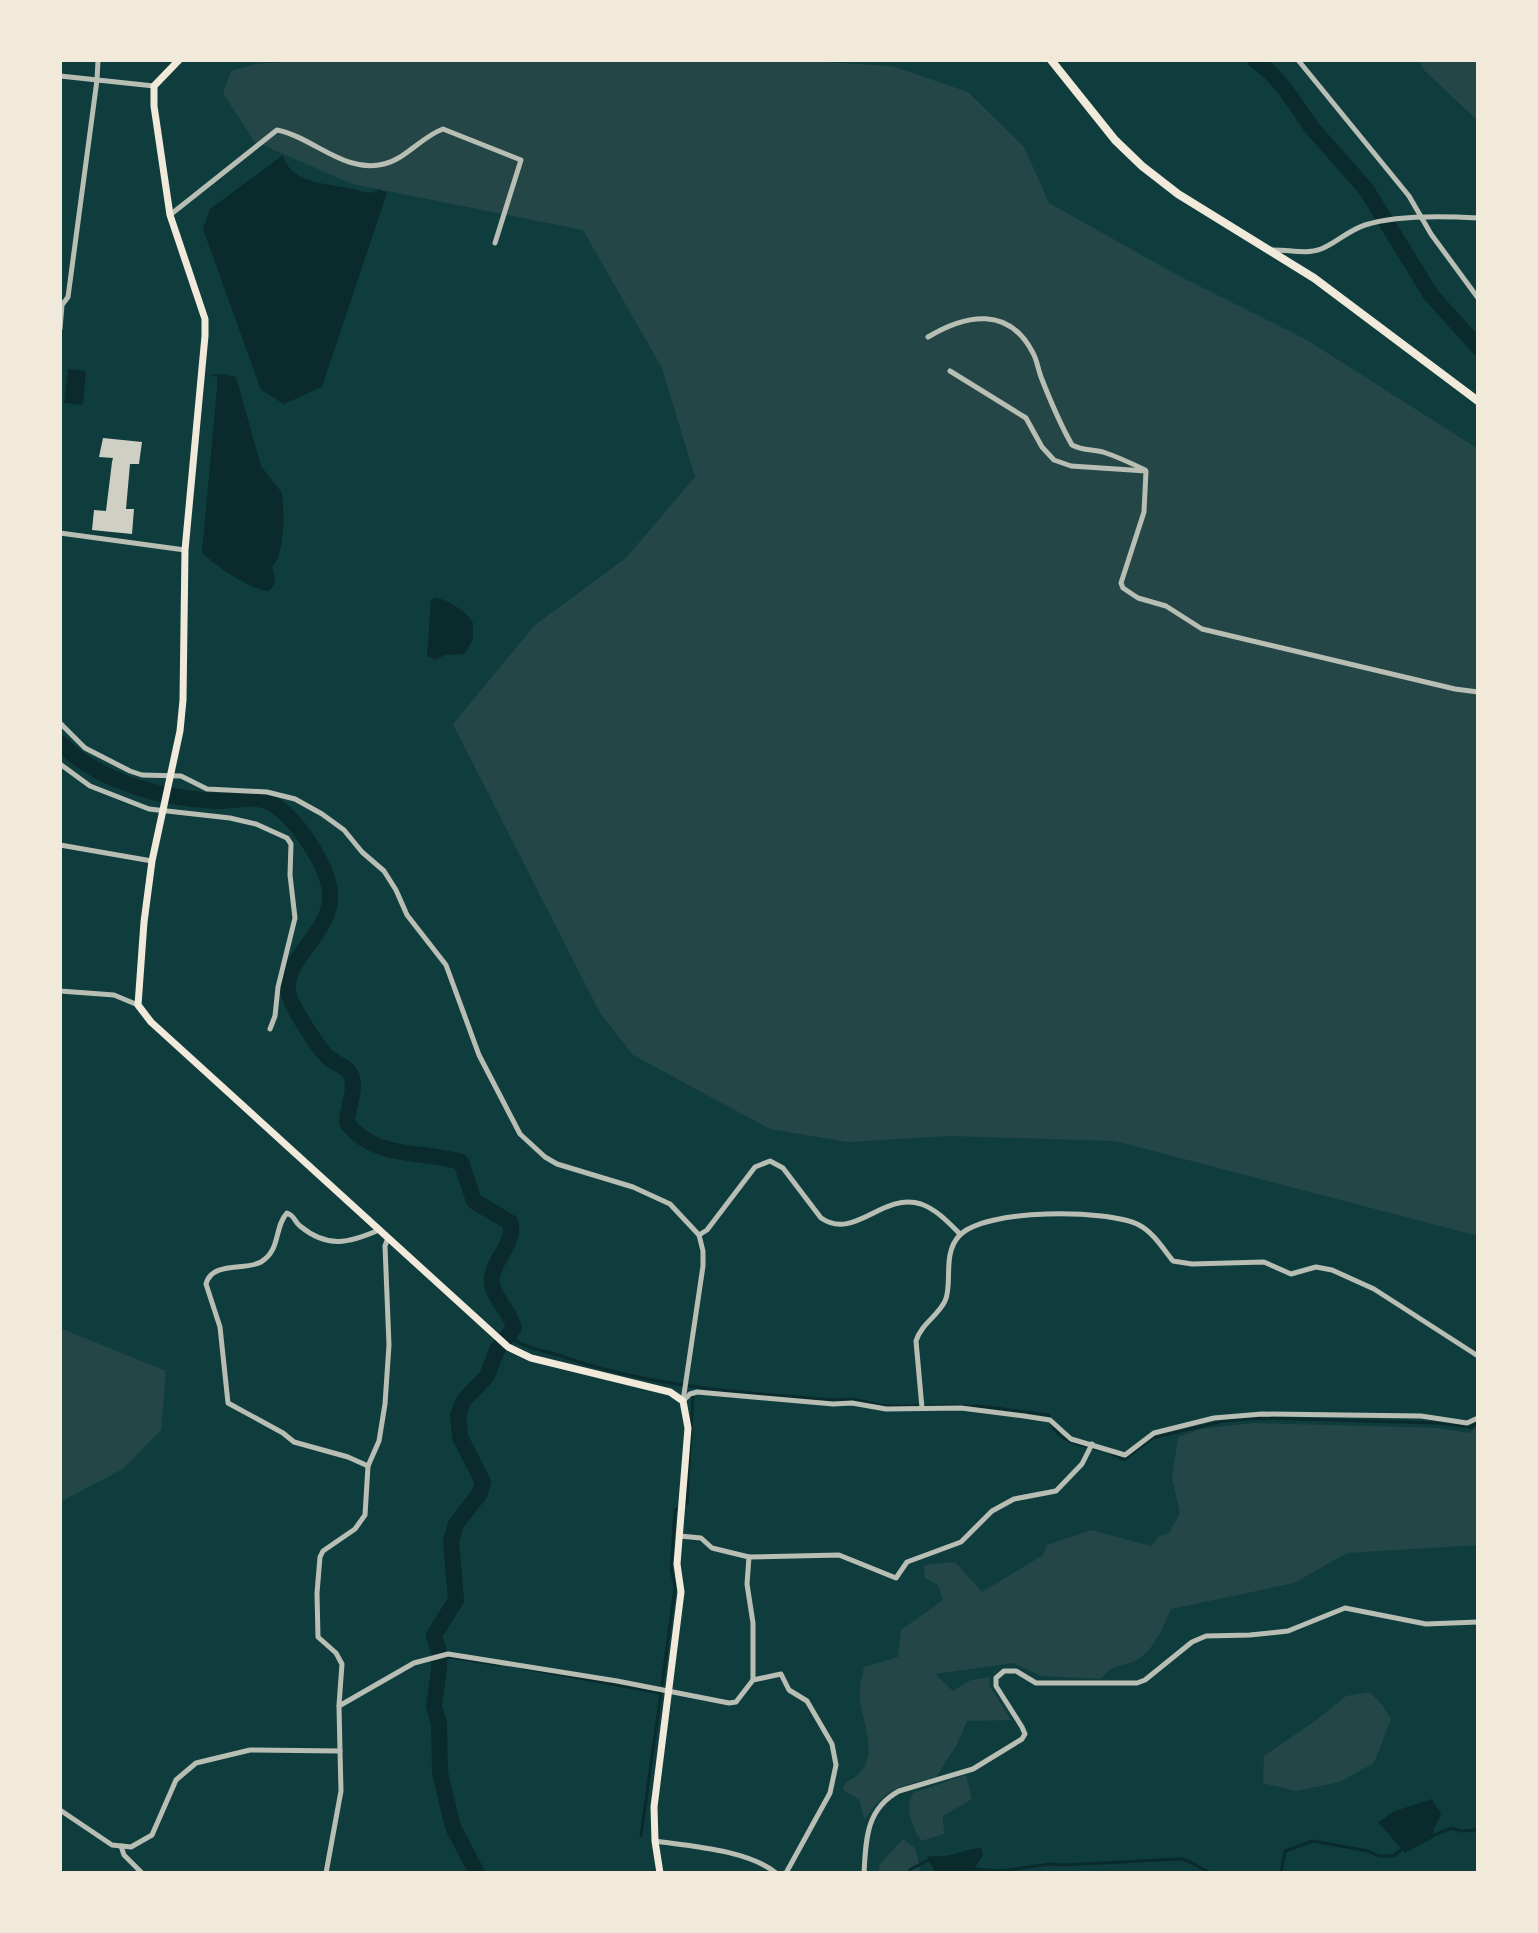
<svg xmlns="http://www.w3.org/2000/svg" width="1538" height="1933" font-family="'IBM Plex Serif',serif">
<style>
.green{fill:#244646}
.water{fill:#0a2a2b}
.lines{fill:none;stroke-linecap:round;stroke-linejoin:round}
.stream{stroke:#0a2a2b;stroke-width:3}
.river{stroke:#0a2a2b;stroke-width:16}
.building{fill:#cfcfc3}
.minor{stroke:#b8beb3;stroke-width:5}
.secondary{stroke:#f1e9da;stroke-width:7}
.primary{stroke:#f1e9da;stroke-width:8}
</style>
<rect width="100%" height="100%" fill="#0f3d3e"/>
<g class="green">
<path d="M313,60H786L892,66L968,92L1024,147L1049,203L1179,276L1307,340L1478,449V1236L1115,1141L949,1136L848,1142L770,1129L633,1055L600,1013L453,724L535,625L626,558L695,477L662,368L583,230L352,184L254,141L223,93L231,71L255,64Z"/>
<path d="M1419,60H1478V121L1424,70Z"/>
<path d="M60,1328L166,1371L161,1430L123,1469L60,1502Z"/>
<path d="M1254,1423L1438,1428L1469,1433L1478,1426V1545L1347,1553L1294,1583L1171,1609C1163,1627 1156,1646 1140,1658C1124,1669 1118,1659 1101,1679L1041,1676L1013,1663L935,1674L953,1691L971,1680L991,1677L989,1685L1011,1720L967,1721L956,1746L936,1777C897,1788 889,1785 864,1820L860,1800L843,1790L845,1783C884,1764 864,1733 860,1699C859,1689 862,1677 864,1667L898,1657L901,1630L943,1600L938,1585L925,1578L924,1565L955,1562L982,1592L1043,1555L1047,1545L1091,1530L1151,1546L1159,1536L1169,1533L1180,1513L1172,1478L1178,1437L1201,1429Z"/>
<path d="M1370,1692L1383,1706L1391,1719L1374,1763L1340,1782L1296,1791L1263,1783L1264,1756L1319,1718L1346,1696Z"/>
<path d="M966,1775L972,1799L943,1816L944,1834L921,1841C912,1824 904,1811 913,1793Z"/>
<path d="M903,1839L915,1848L921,1873H878L880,1864Z"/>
</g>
<g class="water">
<path d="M283,155C289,182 326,184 348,188C360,190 368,197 379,189L387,193L322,387L284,404L261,390L203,229L210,209Z"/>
<path d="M68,369L86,371L83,405L64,403Z"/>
<path d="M224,374L236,377L261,466L282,493C284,514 286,551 272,567C275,577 278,585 268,591C250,589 213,565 202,552L217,388V377L209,375Z"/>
<path d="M436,598C449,600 467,612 473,623V639L465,654L445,655L435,660L427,656L431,600Z"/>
<path d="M1432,1799L1441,1814L1434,1829L1433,1838L1405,1853L1378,1822L1395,1811Z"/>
<path d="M981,1848L983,1855L972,1873H935L927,1856C950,1859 959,1850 981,1848Z"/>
</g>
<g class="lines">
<g class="stream">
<path d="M509,1336C524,1349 544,1350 561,1356C650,1387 743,1393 836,1400L852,1399L885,1406H979L1049,1415C1053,1441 1078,1445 1101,1450"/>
<path d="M1108,1452L1124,1460L1152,1438L1224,1421L1263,1418L1438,1423L1471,1427L1478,1422"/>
<path d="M687,1504L693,1397"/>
<path d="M440,1659L450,1657L499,1665"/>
<path d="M523,1668L661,1693"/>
<path d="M662,1685L675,1587L671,1569L675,1510L678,1509"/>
<path d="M641,1836L661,1693"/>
<path d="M1432,1836L1451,1828L1461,1831L1478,1830"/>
<path d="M972,1869L1001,1871L1050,1864L1063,1865L1179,1859C1193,1860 1199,1869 1211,1873"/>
<path d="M878,1873H899"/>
<path d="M908,1873L911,1869L931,1859"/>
<path d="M1281,1873L1285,1851L1313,1841L1368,1851L1379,1856H1394L1402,1849"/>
</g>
<g class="river">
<path d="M1255,60L1270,72L1285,89L1312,128L1366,189L1431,295L1478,347"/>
<path d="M60,743C99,782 163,799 217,801C232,801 258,795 271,803C296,817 327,864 330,892C334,931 285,956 288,990C288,1002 318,1048 328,1057C334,1063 348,1067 351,1075C357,1089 347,1108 347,1123C376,1160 421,1150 461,1162L474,1201L511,1223C514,1245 496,1256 492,1276C488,1294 511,1311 514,1328L497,1350L487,1376L464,1400L458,1415L460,1437L483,1482L480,1493L456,1524L451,1541L456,1600L434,1635L439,1652V1669L434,1706L439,1723L440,1773L453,1827L477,1873"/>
</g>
</g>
<path class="building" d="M103,438L142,442L139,464H130L126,509H134L132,534L92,530L94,510L106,511L112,462L113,458L99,457Z"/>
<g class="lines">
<g class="minor">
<path d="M1298,60L1409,196L1431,234L1478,298"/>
<path d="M60,76L154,86"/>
<path d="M170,215L277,130C313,137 344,174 384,164C406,159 421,137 443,129L521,160L495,243"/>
<path d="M1271,250C1287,249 1306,255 1321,249C1336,243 1349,230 1365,225C1396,215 1445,216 1478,218"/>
<path d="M60,329L62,305L68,297L97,80L98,60"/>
<path d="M928,337C966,314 1009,306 1033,353C1037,360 1038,369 1041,377C1050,400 1060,424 1072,445C1083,451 1092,449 1103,452C1118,457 1131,463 1145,470"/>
<path d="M950,371L1026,418L1042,447L1054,460L1071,466L1146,471L1144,512L1121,583L1123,588L1138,598L1166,606L1202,629L1455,689L1478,692"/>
<path d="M60,533L185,550"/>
<path d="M60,723L85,748L130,771L142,775L181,776L207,789L267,792L295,799L322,814L344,830L362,852L384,871L396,890L407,915L446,965L479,1055L520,1134L545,1157L557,1164L633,1187L670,1204L699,1235L703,1251V1266L683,1401"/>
<path d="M60,764L90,786L149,809L230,818L256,824L287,838L291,844L290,875L295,918L278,987L275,1016L270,1029"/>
<path d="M60,845L152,861"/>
<path d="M60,991L114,995L138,1005"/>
<path d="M699,1235L707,1230L755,1167L770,1161L783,1168L821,1218C855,1241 882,1192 921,1204C936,1209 949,1223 960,1234"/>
<path d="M685,1399L690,1394L697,1392L833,1404L852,1403L886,1409L961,1408L1024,1416L1050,1420L1071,1439L1125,1455L1154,1433L1214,1418L1262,1414L1421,1416L1467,1423L1478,1418"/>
<path d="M922,1408L916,1341C921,1324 938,1316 945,1301C953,1285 942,1254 959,1236C984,1208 1108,1209 1139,1225C1153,1232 1164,1250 1173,1261L1192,1264L1264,1262L1291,1274L1316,1267L1332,1270L1374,1289L1478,1356"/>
<path d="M368,1466L348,1457L294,1442L283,1433L228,1403L220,1327L206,1284C212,1261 245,1271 261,1262C281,1250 274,1227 287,1213C295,1216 294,1221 300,1226C328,1249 349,1243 379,1230"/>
<path d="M680,1536L701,1538L712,1548L749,1557L839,1555L896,1578L907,1562L961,1542L992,1511L1014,1499L1056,1491L1082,1464L1092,1444"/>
<path d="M749,1557L747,1584L753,1623V1680"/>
<path d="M339,1705L342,1664L336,1653L318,1637L317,1593L320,1557L323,1551L355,1529L365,1515L368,1466L379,1441L385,1404L389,1345L385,1246L388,1238"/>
<path d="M60,1810L112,1845L131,1847L152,1835L176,1780L196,1763L250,1750L340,1751L339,1706L414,1663L448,1654L617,1681L729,1703L736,1702L753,1680L781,1674L789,1690L807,1701L832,1744L836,1765L830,1793L786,1873"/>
<path d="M655,1841C690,1846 748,1850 776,1873"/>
<path d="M121,1846L124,1855L142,1873"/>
<path d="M326,1873L341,1791L340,1751"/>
<path d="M864,1873C866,1839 866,1809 899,1791L973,1769L1022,1739L1025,1734L1022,1727L996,1686V1678L1004,1671H1016L1036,1683H1137L1145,1680L1192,1642L1206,1636L1250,1635L1288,1631L1345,1608L1426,1624L1478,1622"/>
</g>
<path class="secondary" d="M179,60L154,86V106L170,215L205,319V336L185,550L183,700L180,731L152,861L144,922L138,1005L151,1022L508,1347L531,1358L670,1392L683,1401L688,1428L677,1564L681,1592L654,1807L655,1841L660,1873"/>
<path class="primary" d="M1051,60L1115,140L1142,166L1178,194L1314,278L1478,401"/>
</g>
<rect width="1538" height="1933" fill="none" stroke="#f1e9da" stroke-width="124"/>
</svg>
